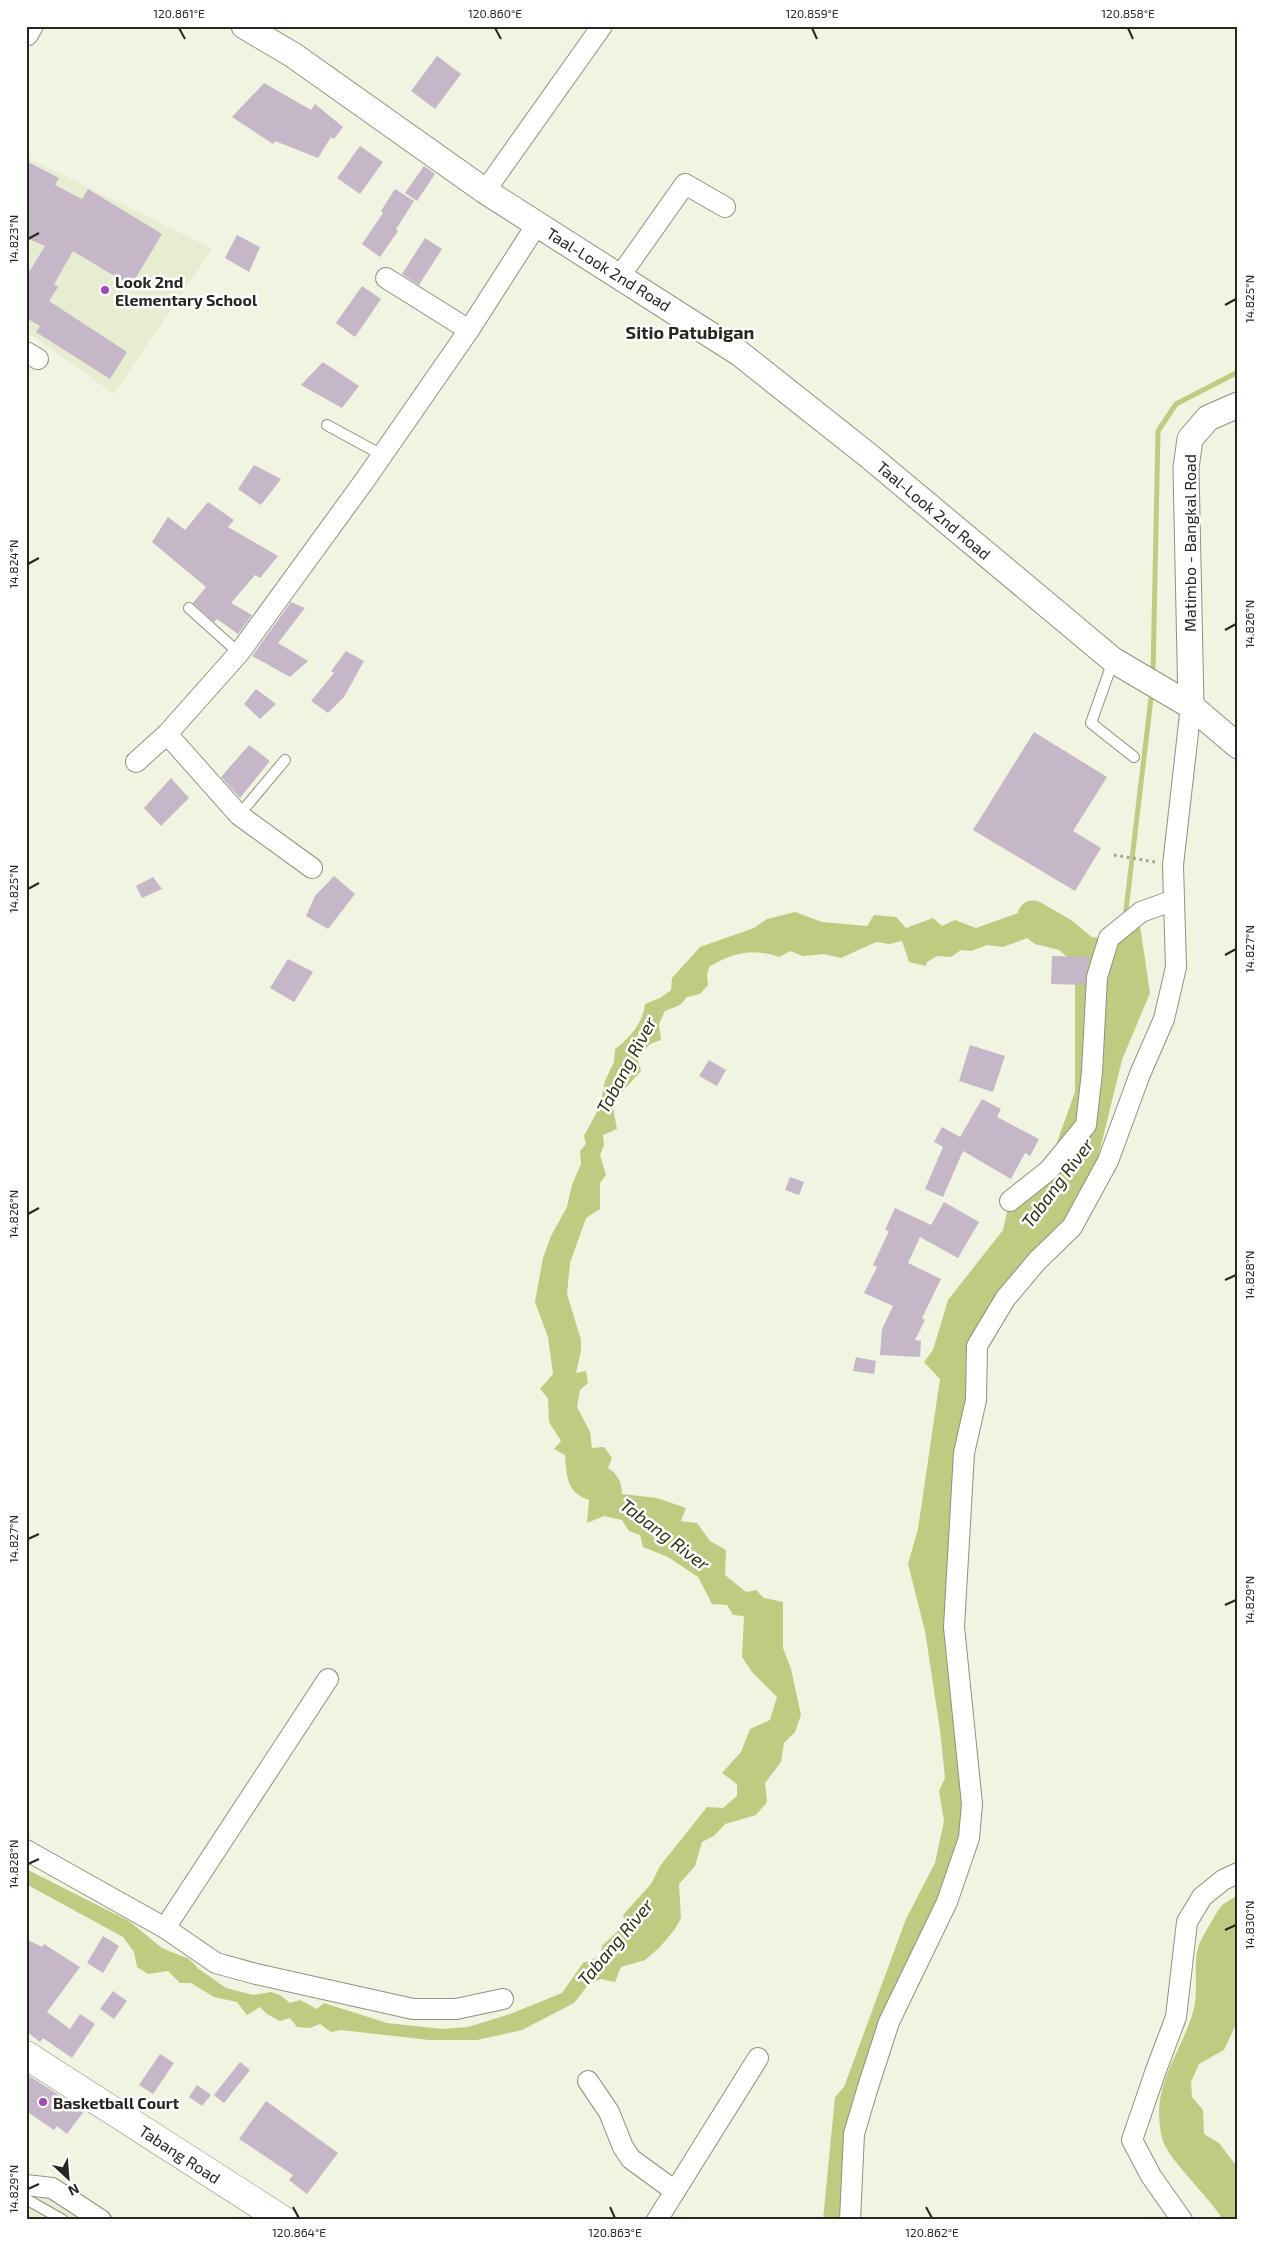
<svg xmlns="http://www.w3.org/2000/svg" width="1264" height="2246" font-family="'Exo 2',sans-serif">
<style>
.built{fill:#e7edd1}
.water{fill:#bfcb81}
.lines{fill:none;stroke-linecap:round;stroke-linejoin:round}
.stream{stroke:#bfcb81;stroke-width:5}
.river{stroke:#bfcb81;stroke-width:31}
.building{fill:#c5b7c8}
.service-casing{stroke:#8f9280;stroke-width:12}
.minor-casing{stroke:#8f9280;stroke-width:22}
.tertiary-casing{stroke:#8f9280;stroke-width:27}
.secondary-casing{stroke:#8f9280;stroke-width:29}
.path{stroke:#9da091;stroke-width:3;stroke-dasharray:2.5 4;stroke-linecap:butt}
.service{stroke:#fff;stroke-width:10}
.minor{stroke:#fff;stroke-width:20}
.tertiary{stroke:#fff;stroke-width:25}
.secondary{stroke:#fff;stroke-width:28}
.ticks{fill:none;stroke:#262720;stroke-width:2}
.poi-dot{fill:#a248b4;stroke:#fff;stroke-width:2}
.labels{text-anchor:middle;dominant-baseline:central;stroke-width:5;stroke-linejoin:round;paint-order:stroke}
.street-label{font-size:16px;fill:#262720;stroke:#fff}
.poi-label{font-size:16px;font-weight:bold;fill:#262720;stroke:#fff;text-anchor:start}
.neighbourhood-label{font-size:18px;font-weight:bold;fill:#262720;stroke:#fff}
.water-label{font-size:18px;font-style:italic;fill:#2b2f0f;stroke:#fff}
.neatline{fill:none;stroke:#262720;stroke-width:2}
.ticks-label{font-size:12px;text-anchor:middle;fill:#262720}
</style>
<rect width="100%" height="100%" fill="#f0f4e0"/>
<g class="built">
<path d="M26,157L212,249L114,394L26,331Z"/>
<path d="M26,2192L46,2194L83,2220H26Z"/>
</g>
<g class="water">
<path d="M1042,909C1059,912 1067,918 1074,934L1059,950L1035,944L1027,938L1003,947L987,945L971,951L961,950L951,957L937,956L927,962L926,966L909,962L902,941L889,944L876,942L841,958L824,954L803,956L790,951L779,957C752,948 735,952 710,966L707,974L708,985L700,994L687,997L680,1005L665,1011L659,1024L661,1040L650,1044L637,1058L641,1071L612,1103L617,1129L603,1135L604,1145L600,1155L606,1175L600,1183V1209L586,1218L570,1263L567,1294L581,1340V1351L576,1373L586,1371L588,1383L580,1390L577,1407L590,1432L592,1448L604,1447L612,1458L608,1468C618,1474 622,1483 622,1494L657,1498L686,1508L681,1521L697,1523L710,1541L726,1550L725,1575L746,1592L756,1590L764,1598L783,1602V1648L791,1669L801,1715L795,1732L784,1743L781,1762L765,1783L767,1802L756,1815L725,1824L714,1836L702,1842L695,1866L679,1884L681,1918L675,1929L660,1947L645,1960L621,1967L615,1982L601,1979L589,1984L574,2003L522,2030L477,2040H429L341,2030L331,2032L320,2024L310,2028L297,2027L290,2018L280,2021L267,2014L260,2007L247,2015L237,2002L214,1997L191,1983H180L168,1971L148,1974L137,1967L134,1952L123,1937L26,1884V1869L129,1921L162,1948L189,1959L199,1969L226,1988L253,1995L271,1992L280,1995L290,2003L300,2000L317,2009L324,2003L387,2023L442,2029L468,2027L510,2014L562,1993L583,1963L601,1956L602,1946L626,1923L623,1915L651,1884L660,1866L707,1807L723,1808L737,1796V1784L722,1773L741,1752L750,1729L770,1720L777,1697L752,1672L742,1657L744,1616L733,1615L727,1605L712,1604L698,1577L668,1557L643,1547L640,1535L629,1531L622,1520L604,1516L587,1523L589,1500C566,1492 567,1477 565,1455L554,1449L561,1441L549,1422L548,1398L540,1389L553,1374L548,1337L535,1302L543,1258L551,1236L567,1207L572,1185L581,1164L580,1151L586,1144L584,1136L600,1106L605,1081L614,1062L615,1049C630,1038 643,1023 645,1004L660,998L671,990L672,978L700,947L754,928L767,919L795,912L822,922L867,926L874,915L896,917L906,928L933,918L942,926L955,920L976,928L1018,913Z"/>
<path d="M1117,918L1139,919L1150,993L1122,1060L1095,1170L1062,1228L994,1302L967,1396L963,1843L883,2026L847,2220H823L835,2097L844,2087L906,1919L935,1863L944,1821L939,1791L945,1778L940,1730L925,1631L908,1564L918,1529L940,1379L924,1362L933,1350L948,1300L1003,1230L1007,1212L1024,1193L1052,1156L1075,1092V956L1093,937L1099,938Z"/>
<path d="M1235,1889H1238V2020L1224,2050L1199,2064L1191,2082L1192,2097L1203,2110L1204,2134L1219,2143L1238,2168V2220H1223C1211,2198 1166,2158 1162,2138C1150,2084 1179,2059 1193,2012C1199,1992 1193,1964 1198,1948C1201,1938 1207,1930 1212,1921C1221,1906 1219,1906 1235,1897Z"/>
</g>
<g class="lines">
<g class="stream">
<path d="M1153,674L1158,431L1176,404L1238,372"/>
<path d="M1125,918L1152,690"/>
</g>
<path class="river" d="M1033,916L1064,934L1109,972L1112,979"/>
</g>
<g class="building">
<path d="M437,56L461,74L435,109L411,91Z"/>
<path d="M264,83L311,110L315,104L343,127L334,139L331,137L318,158L275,141L273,144L232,117Z"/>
<path d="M360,146L383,162L360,194L337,178Z"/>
<path d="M26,161L59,178L55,185L82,199L88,189L162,234L131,286L73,251L54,284L58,287L49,301L127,352L110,379L36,332L40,326L26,318V277L45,246L26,238Z"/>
<path d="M424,166L435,174L417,201L405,193Z"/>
<path d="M395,189L414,201L396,229L398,231L380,257L362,244L383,213L381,211Z"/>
<path d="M237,235L260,247L249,272L225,258Z"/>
<path d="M425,238L442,249L419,285L402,274Z"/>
<path d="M362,286L381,299L355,337L336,323Z"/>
<path d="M323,362L359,386L342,408L301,385Z"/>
<path d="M254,465L281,479L261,505L238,489Z"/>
<path d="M208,502L234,520L228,527L278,556L260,578L255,575L231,603L252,615L238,634L217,619L214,622L193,603L206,587L152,542L168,517L185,530Z"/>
<path d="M291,602L305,608L278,643L308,661L290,677L252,656Z"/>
<path d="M346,651L364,661L344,697L328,713L311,701L334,673L331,671Z"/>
<path d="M256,689L276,704L260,719L244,704Z"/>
<path d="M1034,732L1107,777L1073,831L1101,848L1075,891L973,830Z"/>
<path d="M249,745L270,761L240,798L221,777Z"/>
<path d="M171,778L189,798L161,826L144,808Z"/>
<path d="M334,876L355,894L328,929L306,916L315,896Z"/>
<path d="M153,877L162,889L142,898L136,886Z"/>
<path d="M1052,956L1089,957L1085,985L1051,984Z"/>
<path d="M288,959L313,972L294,1002L270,988Z"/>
<path d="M970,1045L1005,1056L993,1092L959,1081Z"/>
<path d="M709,1060L726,1070L717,1086L699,1076Z"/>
<path d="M982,1099L1001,1109L997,1117L1039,1139L1030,1156L1025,1153L1011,1179L963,1151L943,1197L925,1189L943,1147L934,1142L942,1127L960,1137Z"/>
<path d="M790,1177L804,1182L799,1195L785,1190Z"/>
<path d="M944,1202L979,1222L958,1258L920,1237L908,1263L941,1279L922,1318L925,1320L915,1340L921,1341L920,1357L880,1355L882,1329L893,1306L864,1293L877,1267L873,1265L889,1231L885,1230L895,1208L931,1225Z"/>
<path d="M856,1357L876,1361L874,1374L853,1371Z"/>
<path d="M103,1936L119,1946L103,1973L87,1963Z"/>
<path d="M26,1939L42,1947L44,1944L80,1967L47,2012L70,2029L80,2014L95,2024L72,2058L43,2038L40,2042L26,2031Z"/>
<path d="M113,1991L127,2001L114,2019L100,2009Z"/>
<path d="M160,2054L174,2063L153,2094L139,2085Z"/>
<path d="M240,2062L250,2070L224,2103L214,2095Z"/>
<path d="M26,2074L84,2111L67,2134L57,2126L54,2130L26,2111Z"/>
<path d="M197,2085L211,2095L202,2106L189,2097Z"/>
<path d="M266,2101L338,2153L307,2194L289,2180L293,2175L239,2139Z"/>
</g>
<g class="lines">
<g class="service-casing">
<g id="service">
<path d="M327,425L382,455"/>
<path d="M189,608L239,653"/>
<path d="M1113,661L1091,723L1134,757"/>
<path d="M239,815L285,760"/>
<path d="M26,2199L63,2220"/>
</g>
</g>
<g class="minor-casing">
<g id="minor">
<path d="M485,191L602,26"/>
<path d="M620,276L685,184L725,207"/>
<path d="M386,278L469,330"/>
<path d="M26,352L38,359"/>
<path d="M167,734L239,815L312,868"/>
<path d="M136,762L167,734L239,653L365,480L469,330L537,224"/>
<path d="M1010,1201L1049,1170L1086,1125L1092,1072L1097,977L1109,938L1141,912L1174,900"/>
<path d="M26,1850L165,1928L216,1963L256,1974L413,2009H456L503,1999"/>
<path d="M165,1928L328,1679"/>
<path d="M588,2081L609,2112L623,2147L631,2159L675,2191"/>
<path d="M26,2185L52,2188L101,2220"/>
<path d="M657,2220L758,2058"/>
<path d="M850,2220L854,2134L867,2090L889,2022L947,1902L969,1838L972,1804L954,1627L964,1453L976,1400L977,1346L1005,1299L1037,1261L1072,1227L1108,1161L1140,1074L1164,1019L1176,967L1173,865L1191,706"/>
<path d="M1182,2220L1151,2176L1132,2140L1156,2070L1176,2017L1187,1922L1202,1897L1223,1880L1238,1873"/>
</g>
</g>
<g class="tertiary-casing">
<g id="tertiary">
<path d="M244,26L293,55L485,191L739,353L869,456L1113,660L1191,706L1238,746"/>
<path d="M26,33L30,26"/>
<path d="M1191,706L1186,468L1190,439L1208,418L1238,405"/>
</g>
</g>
<g class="secondary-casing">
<path id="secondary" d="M26,2055L283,2220"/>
</g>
<path class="path" d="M1114,855L1155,862"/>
<use href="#service" class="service"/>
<use href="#minor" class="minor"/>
<use href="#tertiary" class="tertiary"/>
<use href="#secondary" class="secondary"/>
</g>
<path class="ticks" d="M179,28L185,39M495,28L501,39M812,28L817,39M1128,28L1133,39M28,239L39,233M1225,305L1236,299M28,564L39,558M1225,630L1236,624M28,889L39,883M1225,955L1236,949M28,1214L39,1208M1225,1280L1236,1275M28,1539L39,1534M1225,1605L1236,1600M28,1864L39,1859M1225,1930L1236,1925M28,2189L39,2184M293,2207L299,2218M610,2207L615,2218M926,2207L932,2218"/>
<g class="poi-dot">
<circle cx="105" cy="290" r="5"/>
<circle cx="43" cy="2102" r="5"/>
</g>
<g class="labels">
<g class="street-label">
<text transform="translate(609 269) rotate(32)">Taal-Look 2nd Road</text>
<text transform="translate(934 510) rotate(40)">Taal-Look 2nd Road</text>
<text transform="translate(1189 543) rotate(-90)">Matimbo - Bangkal Road</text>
<text transform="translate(180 2154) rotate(33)">Tabang Road</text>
</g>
<g class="poi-label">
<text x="115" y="281">Look 2nd<tspan x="115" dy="18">Elementary School</tspan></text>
<text x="53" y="2102">Basketball Court</text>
</g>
<g class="neighbourhood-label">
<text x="690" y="332">Sitio Patubigan</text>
</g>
<g class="water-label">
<text transform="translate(626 1065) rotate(-62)">Tabang River</text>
<text transform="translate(1057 1183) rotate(-53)">Tabang River</text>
<text transform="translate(665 1534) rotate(37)">Tabang River</text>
<text transform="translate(615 1942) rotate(-50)">Tabang River</text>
</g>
</g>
<rect width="1264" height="2246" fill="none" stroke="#ffffff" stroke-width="55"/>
<g transform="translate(68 2178) rotate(154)" stroke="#ffffff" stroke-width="4" paint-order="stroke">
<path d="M0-4L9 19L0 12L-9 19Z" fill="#262720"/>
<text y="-8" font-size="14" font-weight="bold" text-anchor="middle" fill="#262720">N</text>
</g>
<rect x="28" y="28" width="1208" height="2190" class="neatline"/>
<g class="ticks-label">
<text x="179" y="18">120.861°E</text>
<text x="495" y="18">120.860°E</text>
<text x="812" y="18">120.859°E</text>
<text x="1128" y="18">120.858°E</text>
<text transform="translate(14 239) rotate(-90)" y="4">14.823°N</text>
<text transform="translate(1250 299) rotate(-90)" y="4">14.825°N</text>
<text transform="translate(14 564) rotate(-90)" y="4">14.824°N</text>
<text transform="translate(1250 624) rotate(-90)" y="4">14.826°N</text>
<text transform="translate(14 889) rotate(-90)" y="4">14.825°N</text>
<text transform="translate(1250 949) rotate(-90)" y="4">14.827°N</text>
<text transform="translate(14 1214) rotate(-90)" y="4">14.826°N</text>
<text transform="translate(1250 1275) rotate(-90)" y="4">14.828°N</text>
<text transform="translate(14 1539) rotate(-90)" y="4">14.827°N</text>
<text transform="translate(1250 1600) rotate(-90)" y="4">14.829°N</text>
<text transform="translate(14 1864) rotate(-90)" y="4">14.828°N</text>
<text transform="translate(1250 1925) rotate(-90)" y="4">14.830°N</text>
<text transform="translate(14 2189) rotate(-90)" y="4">14.829°N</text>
<text x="299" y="2237">120.864°E</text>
<text x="615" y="2237">120.863°E</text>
<text x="932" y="2237">120.862°E</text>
</g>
</svg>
